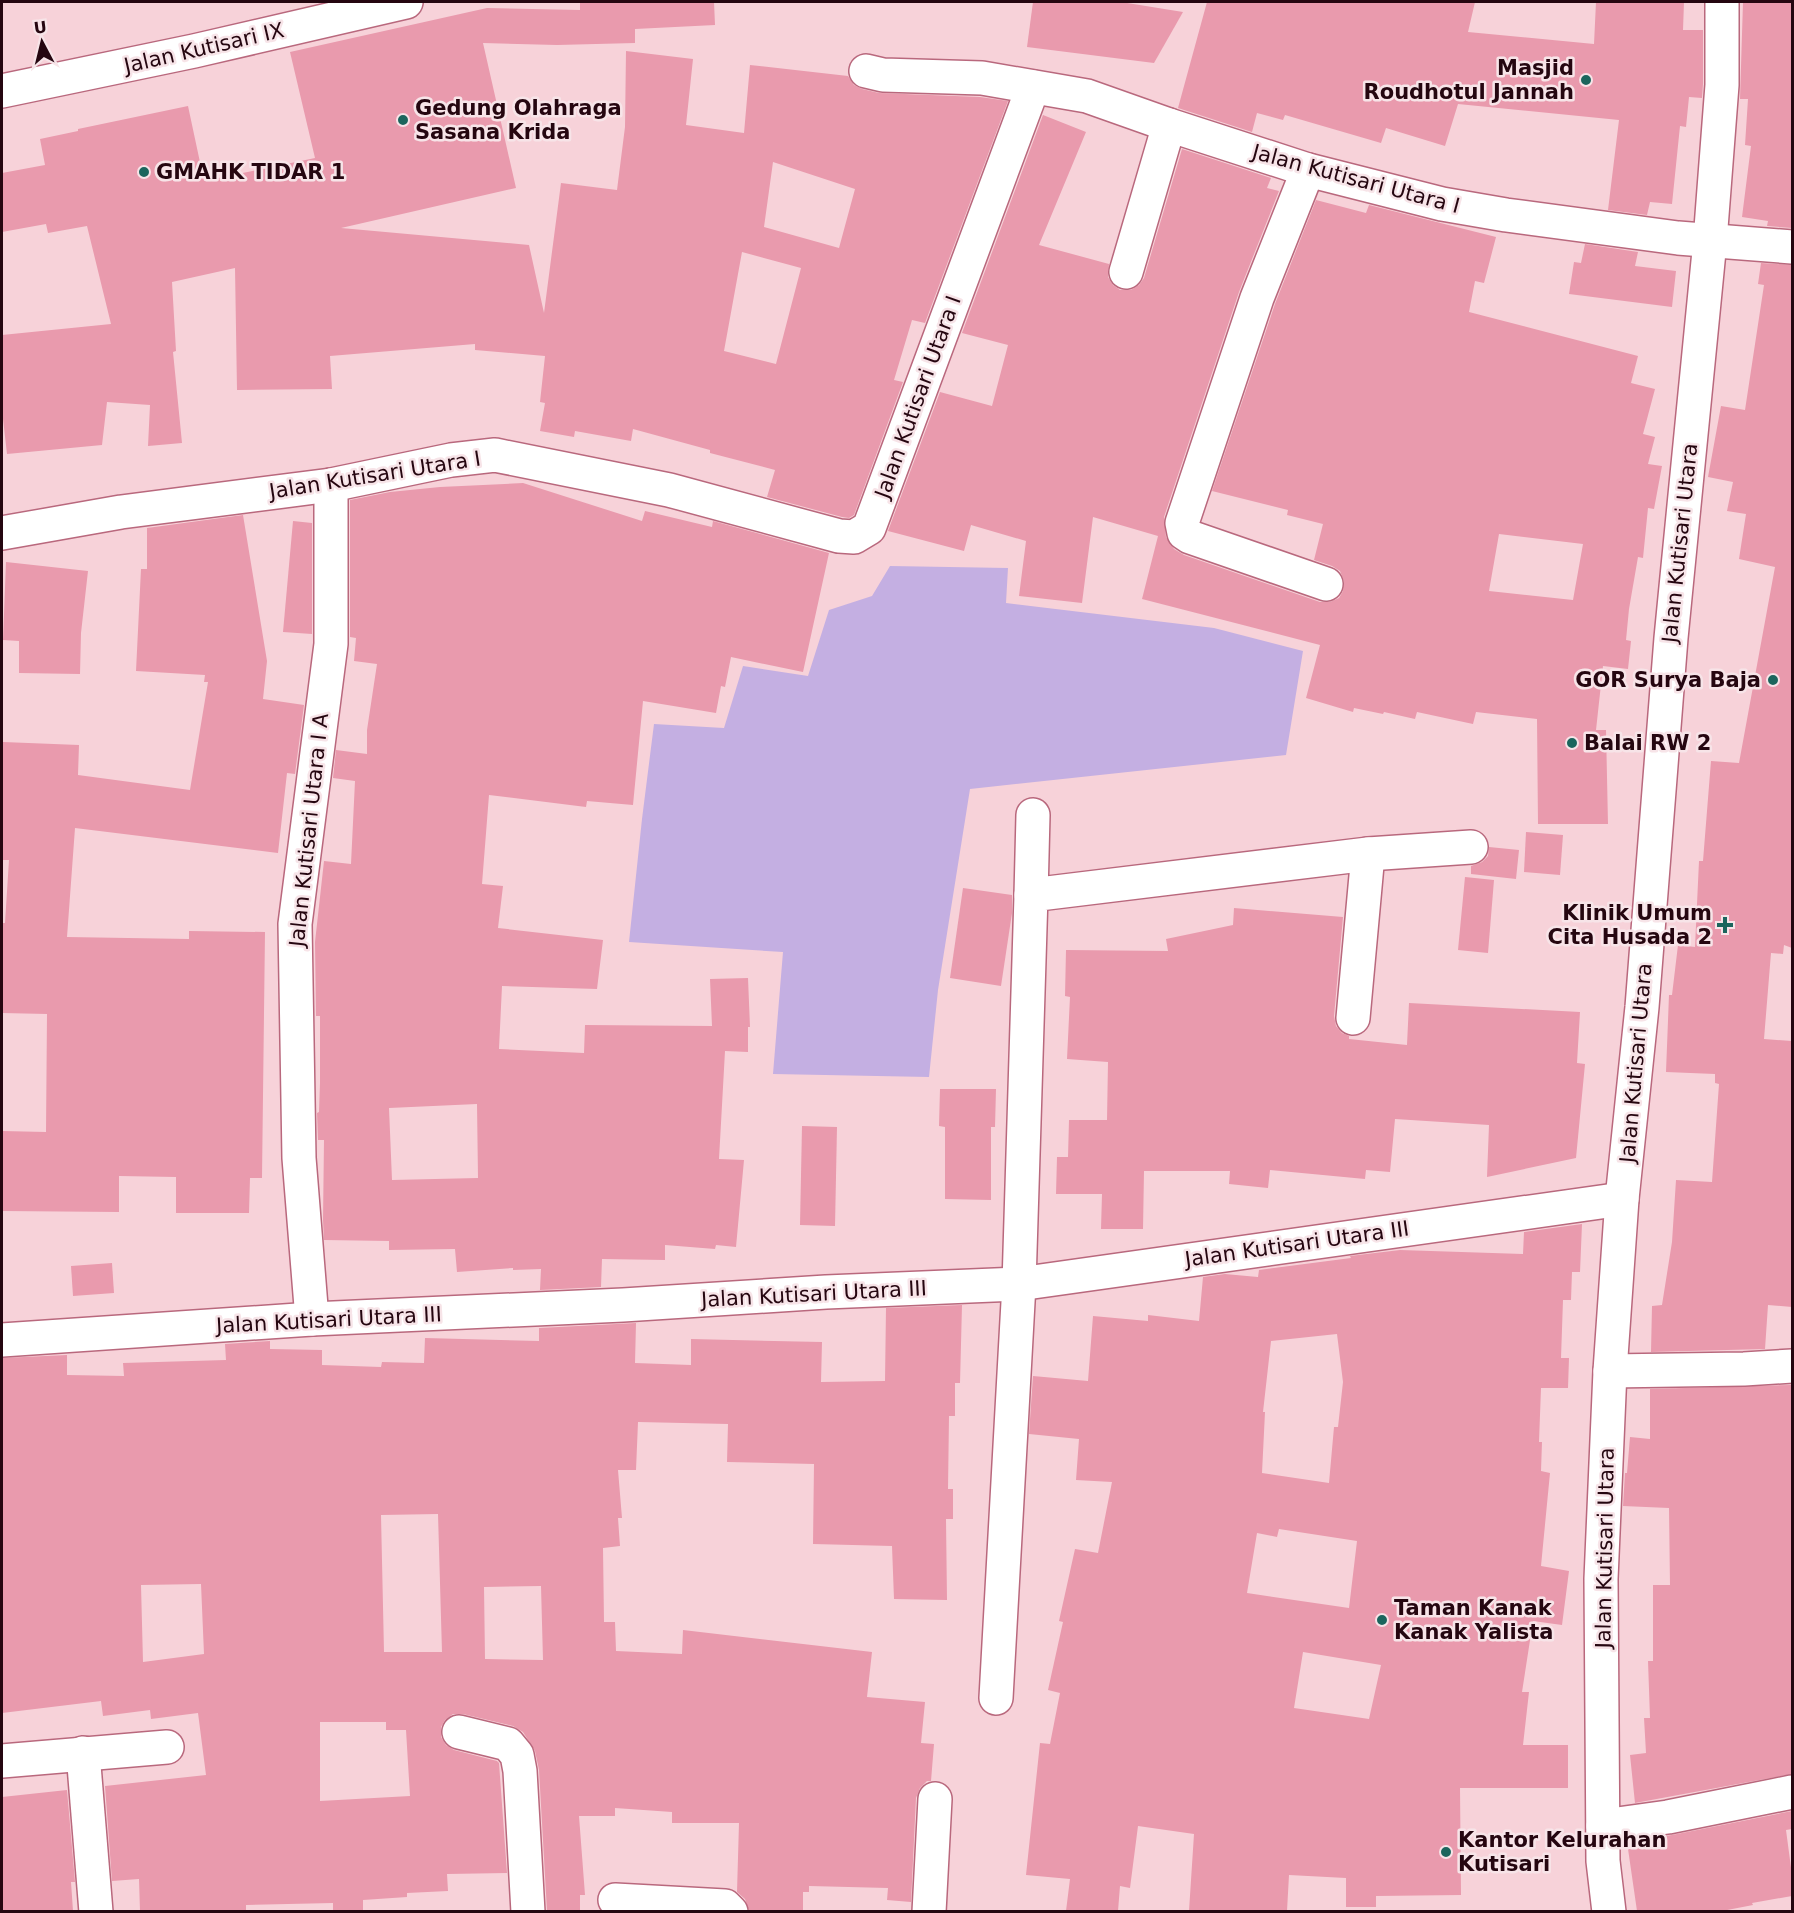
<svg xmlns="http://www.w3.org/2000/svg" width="1794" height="1913" font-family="'DejaVu Sans',sans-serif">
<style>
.green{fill:#c4afe2}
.building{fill:#e99aad;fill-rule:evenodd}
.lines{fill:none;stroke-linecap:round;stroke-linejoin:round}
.street-casing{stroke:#b9687d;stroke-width:36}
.street{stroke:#fff;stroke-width:33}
.poi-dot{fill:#1b655d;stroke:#f7e4e8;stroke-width:2}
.labels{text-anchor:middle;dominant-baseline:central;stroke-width:5;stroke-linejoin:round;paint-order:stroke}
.street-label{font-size:21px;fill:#250610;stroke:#f7e4e8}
.poi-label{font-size:21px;font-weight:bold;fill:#250610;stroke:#f7e4e8;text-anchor:start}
</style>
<rect width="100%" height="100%" fill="#f7d2d9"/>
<path class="green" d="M890,566L1008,568L1006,603L1214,628L1303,651L1286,755L970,789L938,990L929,1077L773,1074L783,952L629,942L642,819L654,724L724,728L743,666L808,676L829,610L872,596Z"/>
<g class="building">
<path d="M580,2H714L715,25L635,29V43L557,45L483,43L516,188L341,228L529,245L544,313L561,183L617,190L625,127L626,51L693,59L686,125L744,133L750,65L848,76L854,85L862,89L879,93L980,97L1008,101L925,323L912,320L894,380L903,382L854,515L849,518L842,517L767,497L775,470L710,453V450L633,429L631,441L575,431L574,437L540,431L545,403L540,402L545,356L475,350V344L330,356L332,389L237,390L235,268L172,282L176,351L173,352L182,443L148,446L150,405L107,402L102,445L7,454L2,410V335L111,324L87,226L48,233L46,224L2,232V173L45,165L40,139L78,131V129L188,106L204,181L315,158L290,52L487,8L580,10ZM773,162L855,189L839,248L764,227ZM742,252L801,268L776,364L724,351Z"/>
<path d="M1033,2H1121L1183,12L1154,63L1027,47Z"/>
<path d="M1207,2H1475L1468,32L1594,44L1596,2H1684L1683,30H1703V84L1702,98L1689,97L1686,127L1680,126L1672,204L1650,202L1647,215L1608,210L1619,120L1458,104L1445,146L1386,128L1381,143L1285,115L1283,120L1257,113L1252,132L1178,108Z"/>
<path d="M1743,2H1792V228L1767,226L1768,221L1742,217L1751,146L1745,145L1748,99H1740Z"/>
<path d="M1043,115L1086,132L1039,245L1109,264L1108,277L1113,285L1120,290H1131L1139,285L1144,278L1182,149L1271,178L1267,188L1279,191L1239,292L1164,517L1166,537L1174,549L1184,555L1320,602H1330L1339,598L1343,591L1344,581L1340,571L1332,566L1314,560L1323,524L1287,515L1288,510L1212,491L1275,304L1316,200L1366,213L1369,205L1496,237L1484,283L1475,281L1469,312L1638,356L1631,383L1655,389L1643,434L1655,437L1648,464L1662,466L1654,509L1648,508L1643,558L1638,557L1629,609L1626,640L1631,641L1628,669L1603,666L1596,730H1606L1608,824H1538L1537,719L1476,712L1473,724L1417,712L1415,719L1384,712L1383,714L1354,708L1353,712L1306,698L1320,645L1142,599L1158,536L1093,517L1082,603L1019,596L1026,541L971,525L964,551L888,531L940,392L992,406L1008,345L962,333ZM1499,534L1583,544L1573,600L1489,591Z"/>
<path d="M1585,244L1638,252L1635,266L1676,271L1672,307L1569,294L1574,262L1581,263Z"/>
<path d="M1761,263L1792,265V948L1784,945L1783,954L1771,953L1764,1039L1792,1041V1307L1768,1305L1765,1349L1651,1352L1652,1306L1662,1305L1672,1242L1676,1180L1712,1182L1719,1084L1715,1083V1074L1666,1072L1669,995H1672L1678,945L1695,947L1699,861H1703L1711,761L1739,763L1775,567L1739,559L1746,514L1727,511L1733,482L1708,477L1721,406L1745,410L1764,285L1758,284Z"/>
<path d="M523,483L642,521L645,511L712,527L713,521L829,553L803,672L731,657L725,687L721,686L716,713L643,701L633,805L587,801L586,807L489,795L482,884L503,886L498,928L603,940L597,989L502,986L499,1049L584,1053L585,1025L712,1026L710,979L748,978L750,1027H748V1052L725,1051L719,1159L744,1160L736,1247L716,1245L715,1249L665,1245V1260L602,1259L601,1287L540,1290L541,1269L513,1270V1268L457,1272L455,1249L389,1250V1241L324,1240L323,1220L324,1140H318L317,1113L319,1112L320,1083V1016H316L315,942L324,861L351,864L355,781L333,778L336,750L367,754V730L377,664L354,661L356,638L350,637V500L390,492L440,487ZM477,1104L478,1178L392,1180L389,1108Z"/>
<path d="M243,515L267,661L263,699L304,705L295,774L287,773L278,853L75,828L67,937L189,939V931L265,932L262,1178H250L249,1213H176V1177L119,1176V1212L2,1211V1131L46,1132L47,1014L2,1013V923H5L9,860H2L3,742L79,745L78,775L190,790L208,682H204L205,675L136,671L141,569H147V528Z"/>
<path d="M293,521L312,523V634L283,632Z"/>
<path d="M6,562L88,571L81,633L80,674L19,673V641L3,640Z"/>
<path d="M1526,832L1563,835L1560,875L1524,872Z"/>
<path d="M1489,847L1519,850L1516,879L1471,874V866L1482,862L1488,856Z"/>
<path d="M1465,877L1494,880L1488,953L1458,950Z"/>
<path d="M963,888L1012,895V913L1001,986L950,978Z"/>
<path d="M1234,908L1343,917L1334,1016L1336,1026L1342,1033L1349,1036V1039L1407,1045L1409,1003L1580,1012L1577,1063L1585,1064L1576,1158L1487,1177L1489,1125L1395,1119L1390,1172L1366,1170L1365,1179L1270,1170L1268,1188L1229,1184L1230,1171H1144L1143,1229H1101L1102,1194H1056L1057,1157H1068L1069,1120H1107L1108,1062L1067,1059L1070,997L1065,996L1066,950L1168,951L1166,939L1233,925Z"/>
<path d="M940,1089H996L995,1127H991V1200L945,1199V1127L939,1126Z"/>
<path d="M802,1126L837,1127L835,1226L800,1225Z"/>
<path d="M1582,1224L1580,1272H1572L1571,1300H1563L1561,1358H1569L1568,1388H1541L1539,1442H1542L1541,1471L1550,1473L1541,1566L1569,1571L1562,1625L1533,1621L1522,1692H1529L1523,1745H1568V1788H1460L1461,1895L1376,1896V1907H1346V1878L1289,1875L1287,1911H1189L1194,1834L1138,1826L1130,1888L1120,1886L1118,1911H1066L1070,1879L1026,1875L1040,1743L1050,1744L1060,1693L1048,1690L1063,1622L1059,1621L1075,1549L1098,1553L1112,1482L1076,1480L1079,1439L1029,1434L1033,1376L1088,1381L1093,1316L1148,1321V1315L1199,1321L1203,1277L1225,1274L1258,1277L1259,1270L1351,1258L1350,1256L1400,1250L1523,1254L1524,1232ZM1337,1334L1343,1382L1338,1427H1334L1329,1483L1262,1473L1265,1412H1263L1271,1341ZM1279,1529L1357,1541L1349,1608L1247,1593L1257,1533L1277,1537ZM1303,1652L1381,1665L1369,1719L1294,1708Z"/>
<path d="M112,1263L114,1293L73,1296L71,1266Z"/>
<path d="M962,1305L960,1383H955V1416H949L948,1489H953V1519H946L947,1600L894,1599L892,1546L813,1544L814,1464L727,1462L728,1424L638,1422L636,1470H618L622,1518H618L620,1546L603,1548L604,1622H615L616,1651L682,1654L683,1630L872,1652L867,1697L925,1702L921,1743L934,1744L931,1781H927L920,1788L916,1798L911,1902L887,1900L888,1888L809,1886V1892H803V1911H749L745,1899L737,1892L739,1823H672V1812L615,1808V1816H579L585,1895H580V1911H547L539,1770L535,1751L523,1732L513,1726L463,1714H453L445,1720L441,1727V1737L446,1745L454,1750L497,1761L499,1763L507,1873L447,1874L448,1891L407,1893V1897L363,1900V1911H333V1903L246,1905V1911H140L139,1879L112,1881L105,1786L206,1775L198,1713L151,1719L150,1710L103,1716L101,1701L2,1713V1358L67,1355V1375L124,1376L123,1363L226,1360L225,1344L270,1341V1349L322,1350V1365L381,1367L382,1362L424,1363L425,1338L539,1341V1328L636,1323L635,1363L691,1365V1339L822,1342L821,1382L885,1381L886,1308ZM438,1514L442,1652H384L381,1515ZM201,1584L204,1654L143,1662L141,1585ZM541,1586L543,1660L485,1659L484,1587ZM320,1722H386V1730H406L410,1796L320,1801Z"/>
<path d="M1791,1385L1792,1448V1774L1635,1803L1630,1755L1646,1753L1644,1718H1650L1648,1661H1653V1585H1670L1669,1508L1623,1506L1625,1473H1627L1630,1437L1650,1439V1389Z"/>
<path d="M67,1790L75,1882H71L73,1911H2V1797Z"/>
<path d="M1792,1811V1829L1786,1830L1792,1875V1896L1752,1903L1753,1905L1722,1911H1637L1627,1842L1672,1835Z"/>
</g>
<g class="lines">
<g class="street-casing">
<g id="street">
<path d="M866,71L883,75L982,78L1087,96L1169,125L1308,170L1442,204L1506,215L1678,238L1792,247"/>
<path d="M2,91L194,51L406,2"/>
<path d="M1308,170L1257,298L1182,523L1184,533L1190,537L1326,584"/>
<path d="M1126,272L1169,125"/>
<path d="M2,533L121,512L331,485L451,460L495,455L669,490L839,536L854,537L869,528L1033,87"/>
<path d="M1031,895L1033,815"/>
<path d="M1353,1018L1368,854"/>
<path d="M312,1319L299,1158L295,924L331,644V485"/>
<path d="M2,1340L312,1319L623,1305L826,1292L1019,1284L1622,1199"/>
<path d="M1610,1371L1744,1369L1792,1366"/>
<path d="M996,1698L1019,1284L1031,895L1368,854L1471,847"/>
<path d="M459,1732L508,1744L517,1755L520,1771L528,1912"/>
<path d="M83,1753L96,1912"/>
<path d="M2,1761L167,1747"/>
<path d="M1603,1826L1668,1817L1792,1792"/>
<path d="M615,1900L725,1906L731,1912"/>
<path d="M929,1912L935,1799"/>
<path d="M1609,1912L1603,1861L1601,1579L1610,1371L1622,1199L1642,1007L1671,638L1710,241L1722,85V2"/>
</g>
</g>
<use href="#street" class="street"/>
</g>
<g class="poi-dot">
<circle cx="1586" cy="80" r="6"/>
<circle cx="403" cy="120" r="6"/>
<circle cx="144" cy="172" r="6"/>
<circle cx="1773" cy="680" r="6"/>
<circle cx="1572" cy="743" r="6"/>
<path d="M1722 916h6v6h6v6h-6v6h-6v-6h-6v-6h6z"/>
<circle cx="1382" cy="1620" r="6"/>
<circle cx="1446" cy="1852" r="6"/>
</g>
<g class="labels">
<g class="street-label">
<text transform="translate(204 48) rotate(-13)">Jalan Kutisari IX</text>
<text transform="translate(1356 179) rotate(15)">Jalan Kutisari Utara I</text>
<text transform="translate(918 397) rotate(-70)">Jalan Kutisari Utara I</text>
<text transform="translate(375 475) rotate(-9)">Jalan Kutisari Utara I</text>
<text transform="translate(1680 543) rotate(-84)">Jalan Kutisari Utara</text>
<text transform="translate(309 830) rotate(-84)">Jalan Kutisari Utara I A</text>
<text transform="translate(1636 1063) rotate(-85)">Jalan Kutisari Utara</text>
<text transform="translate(1297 1244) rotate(-8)">Jalan Kutisari Utara III</text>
<text transform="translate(814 1294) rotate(-3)">Jalan Kutisari Utara III</text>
<text transform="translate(329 1320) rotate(-3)">Jalan Kutisari Utara III</text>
<text transform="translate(1605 1548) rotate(-89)">Jalan Kutisari Utara</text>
</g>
<g class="poi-label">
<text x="1574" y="68" text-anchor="end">Masjid<tspan x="1574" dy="24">Roudhotul Jannah</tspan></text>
<text x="415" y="108">Gedung Olahraga<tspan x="415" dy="24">Sasana Krida</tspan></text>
<text x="156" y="172">GMAHK TIDAR 1</text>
<text x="1761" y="680" text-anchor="end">GOR Surya Baja</text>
<text x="1584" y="743">Balai RW 2</text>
<text x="1712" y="913" text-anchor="end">Klinik Umum<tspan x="1712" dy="24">Cita Husada 2</tspan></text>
<text x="1394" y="1608">Taman Kanak<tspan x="1394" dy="24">Kanak Yalista</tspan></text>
<text x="1458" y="1840">Kantor Kelurahan<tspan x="1458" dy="24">Kutisari</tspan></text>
</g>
</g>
<rect width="1794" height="1913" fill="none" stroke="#250610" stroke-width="6"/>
<g transform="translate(42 42) rotate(353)" stroke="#f7e4e8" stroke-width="4.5" paint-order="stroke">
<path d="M0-4.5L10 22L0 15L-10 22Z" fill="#250610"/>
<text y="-9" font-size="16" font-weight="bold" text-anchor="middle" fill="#250610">U</text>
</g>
</svg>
